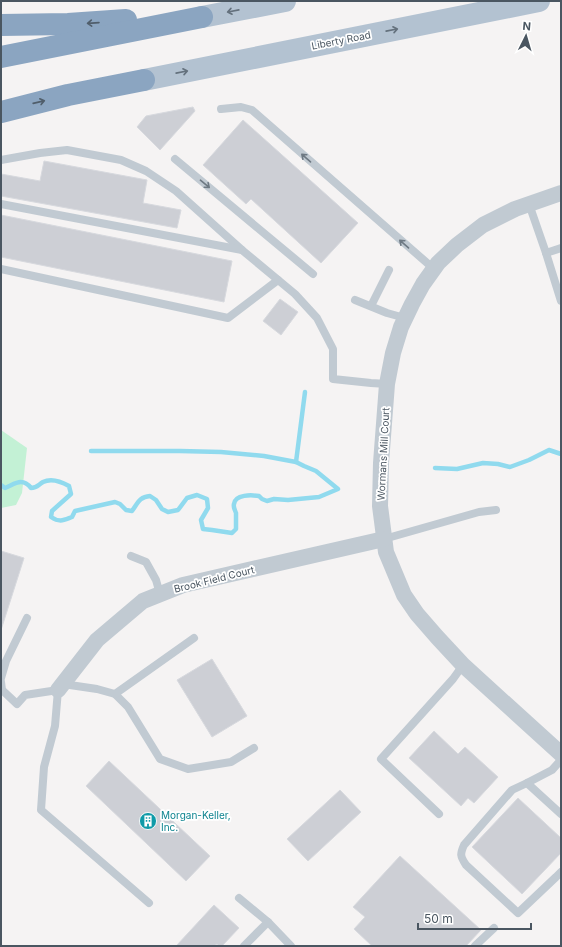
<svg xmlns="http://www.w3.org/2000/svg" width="562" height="947" font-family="Inter,sans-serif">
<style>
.green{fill:#c3f1d5}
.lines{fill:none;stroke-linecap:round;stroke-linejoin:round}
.stream{stroke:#90daee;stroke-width:4.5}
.building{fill:#cdcfd5;stroke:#d7d9de}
.lane{stroke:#c1cad2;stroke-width:8}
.street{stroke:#c1cad2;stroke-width:16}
.primary{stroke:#b3c2d1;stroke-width:22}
.highway{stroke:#8ba5c1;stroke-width:22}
.oneway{stroke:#64717d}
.oneway2{stroke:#505e6b}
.oneway3{stroke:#6e7983}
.labels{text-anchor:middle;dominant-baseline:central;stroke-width:3.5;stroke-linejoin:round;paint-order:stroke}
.street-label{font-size:10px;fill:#4a5661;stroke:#fff}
.culture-label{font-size:10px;fill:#0d838f;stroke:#fff;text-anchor:start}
</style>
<rect width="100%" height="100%" fill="#f5f3f3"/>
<path class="green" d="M1,430L27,448L22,493L16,505L1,508Z"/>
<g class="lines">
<g class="stream">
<path d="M296,462L305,392"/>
<path d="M435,468L457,469L483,463L498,464L510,467L529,460L549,450L561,454"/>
<path d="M1,485L5,488C15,484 22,477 31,488C37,488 38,485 43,482C51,478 62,482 69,486L71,494L52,511L51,517C60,523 64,520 72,517L75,511L115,502L120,504L126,510L132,511C138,503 139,497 150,496L156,500L162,509L168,512L178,510L187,498L197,495L207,499L208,508L201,520L203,529L212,530L232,533L236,529C236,524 236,519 236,513C235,510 233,507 234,504C235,494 252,495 259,496L262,499L267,501L274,499L288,500L319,497L338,489L316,471L304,466L296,462L264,456L221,452L180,451H91"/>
</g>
</g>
<g class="building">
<path d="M193,107L195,111L160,150L137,127L146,116Z"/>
<path d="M243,120L358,223L321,263L251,199L246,204L203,165Z"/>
<path d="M44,161L147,180L143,203L181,210L177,228L1,196V174L40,181Z"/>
<path d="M1,215L232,261L224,302L1,257Z"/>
<path d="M280,299L298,312L281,335L263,321Z"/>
<path d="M1,551L24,558L1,630Z"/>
<path d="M212,659L247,716L212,737L177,680Z"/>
<path d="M434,731L458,754L465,747L498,777L474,803L468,798L461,806L409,758Z"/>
<path d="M109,761L210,856L186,881L86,786Z"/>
<path d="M340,790L361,812L308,861L287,839Z"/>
<path d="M518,798L561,838V853L522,894L472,847Z"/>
<path d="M400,856L481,930L466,946H372L354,929L365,917L353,907Z"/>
<path d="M214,905L239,928L222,946H219L217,944L214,946H178L177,945Z"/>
</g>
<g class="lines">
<g class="lane">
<path d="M221,109L241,107L252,110L434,269"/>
<path d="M175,159L313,274"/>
<path d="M1,160L40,153L67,150L121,160L146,171L176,191L242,250"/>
<path d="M1,204L242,250L295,294L317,318L333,349V379L371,383L387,384"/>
<path d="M529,204L546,253L561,248"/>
<path d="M546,253L561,301"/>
<path d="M1,269L228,318L278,280"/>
<path d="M355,300L387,313L405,318"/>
<path d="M371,306L389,270"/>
<path d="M384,539L479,512L496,510"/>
<path d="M131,556L146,562L156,580L160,594"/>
<path d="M1,678L6,661L27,618"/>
<path d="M1,682L2,690L17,704L25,695L58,690L55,726L44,767L41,810L149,903"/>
<path d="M63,684L97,689L115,694L128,707L160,759L188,769L231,762L254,748"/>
<path d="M115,694L194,638"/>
<path d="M561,760L552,770L527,783L512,790L464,845C460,854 460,856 466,865L518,913L556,877L561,872"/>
<path d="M527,783L561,814"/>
<path d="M439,814L381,759L453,679L463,665"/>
<path d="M239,898L268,922L291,946"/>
<path d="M244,946L268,922"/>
<path d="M475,946L494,928"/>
</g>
<g class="street">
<path d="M561,193L515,209L483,225L457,245L438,263L423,284L412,304L401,327L393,353L387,384L381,463L380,506L386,552L404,595L417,614L437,637L463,665L561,754"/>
<path d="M58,690L97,640L143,601L183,585L384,539"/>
</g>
<g class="primary">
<path d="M202,17L285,1"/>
<path d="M144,80L539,1"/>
</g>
<g class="highway">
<path d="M1,25L68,24L126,20"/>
<path d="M1,57L202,17"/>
<path d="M1,112L68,95L144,80"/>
</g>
</g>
<defs><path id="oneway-shaft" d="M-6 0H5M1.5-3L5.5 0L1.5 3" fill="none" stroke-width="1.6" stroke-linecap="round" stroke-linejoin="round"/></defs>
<g class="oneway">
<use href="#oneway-shaft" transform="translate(233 11) rotate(169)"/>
<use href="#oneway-shaft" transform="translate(392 30) rotate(-11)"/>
<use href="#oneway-shaft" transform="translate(182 72) rotate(-11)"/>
</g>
<g class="oneway2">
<use href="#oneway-shaft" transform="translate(93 23) rotate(176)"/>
<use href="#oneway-shaft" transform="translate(39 102) rotate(-13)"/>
</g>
<g class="oneway3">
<use href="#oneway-shaft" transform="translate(306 158) rotate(-139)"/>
<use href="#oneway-shaft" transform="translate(205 184) rotate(40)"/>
<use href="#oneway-shaft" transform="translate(404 244) rotate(-139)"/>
</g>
<defs>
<g id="building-disc" transform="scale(0.9)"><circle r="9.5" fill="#0f9aa8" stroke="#fff"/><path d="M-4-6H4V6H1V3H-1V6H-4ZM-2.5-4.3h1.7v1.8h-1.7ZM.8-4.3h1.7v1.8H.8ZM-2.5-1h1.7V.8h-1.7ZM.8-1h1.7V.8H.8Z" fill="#fff"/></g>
</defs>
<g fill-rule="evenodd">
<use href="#building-disc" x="148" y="821"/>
</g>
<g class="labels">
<g class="street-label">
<text transform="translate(341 40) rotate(-11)">Liberty Road</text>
<text transform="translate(383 454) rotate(-87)">Wormans Mill Court</text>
<text transform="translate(214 579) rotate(-14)">Brook Field Court</text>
</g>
<g class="culture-label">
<text x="161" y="815">Morgan-Keller,<tspan x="161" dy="12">Inc.</tspan></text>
</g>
</g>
<rect width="562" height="947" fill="none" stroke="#4a5661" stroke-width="4"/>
<g transform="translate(526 36) rotate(5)" stroke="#ffffff" stroke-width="3" paint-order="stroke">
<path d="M0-3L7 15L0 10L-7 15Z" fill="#4a5661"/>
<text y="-6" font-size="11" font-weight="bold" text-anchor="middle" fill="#4a5661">N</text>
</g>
<path d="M418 923v6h113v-6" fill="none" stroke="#4a5661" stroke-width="2"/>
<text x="424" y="923" font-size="12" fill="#4a5661" stroke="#ffffff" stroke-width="3" paint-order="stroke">50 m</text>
</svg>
